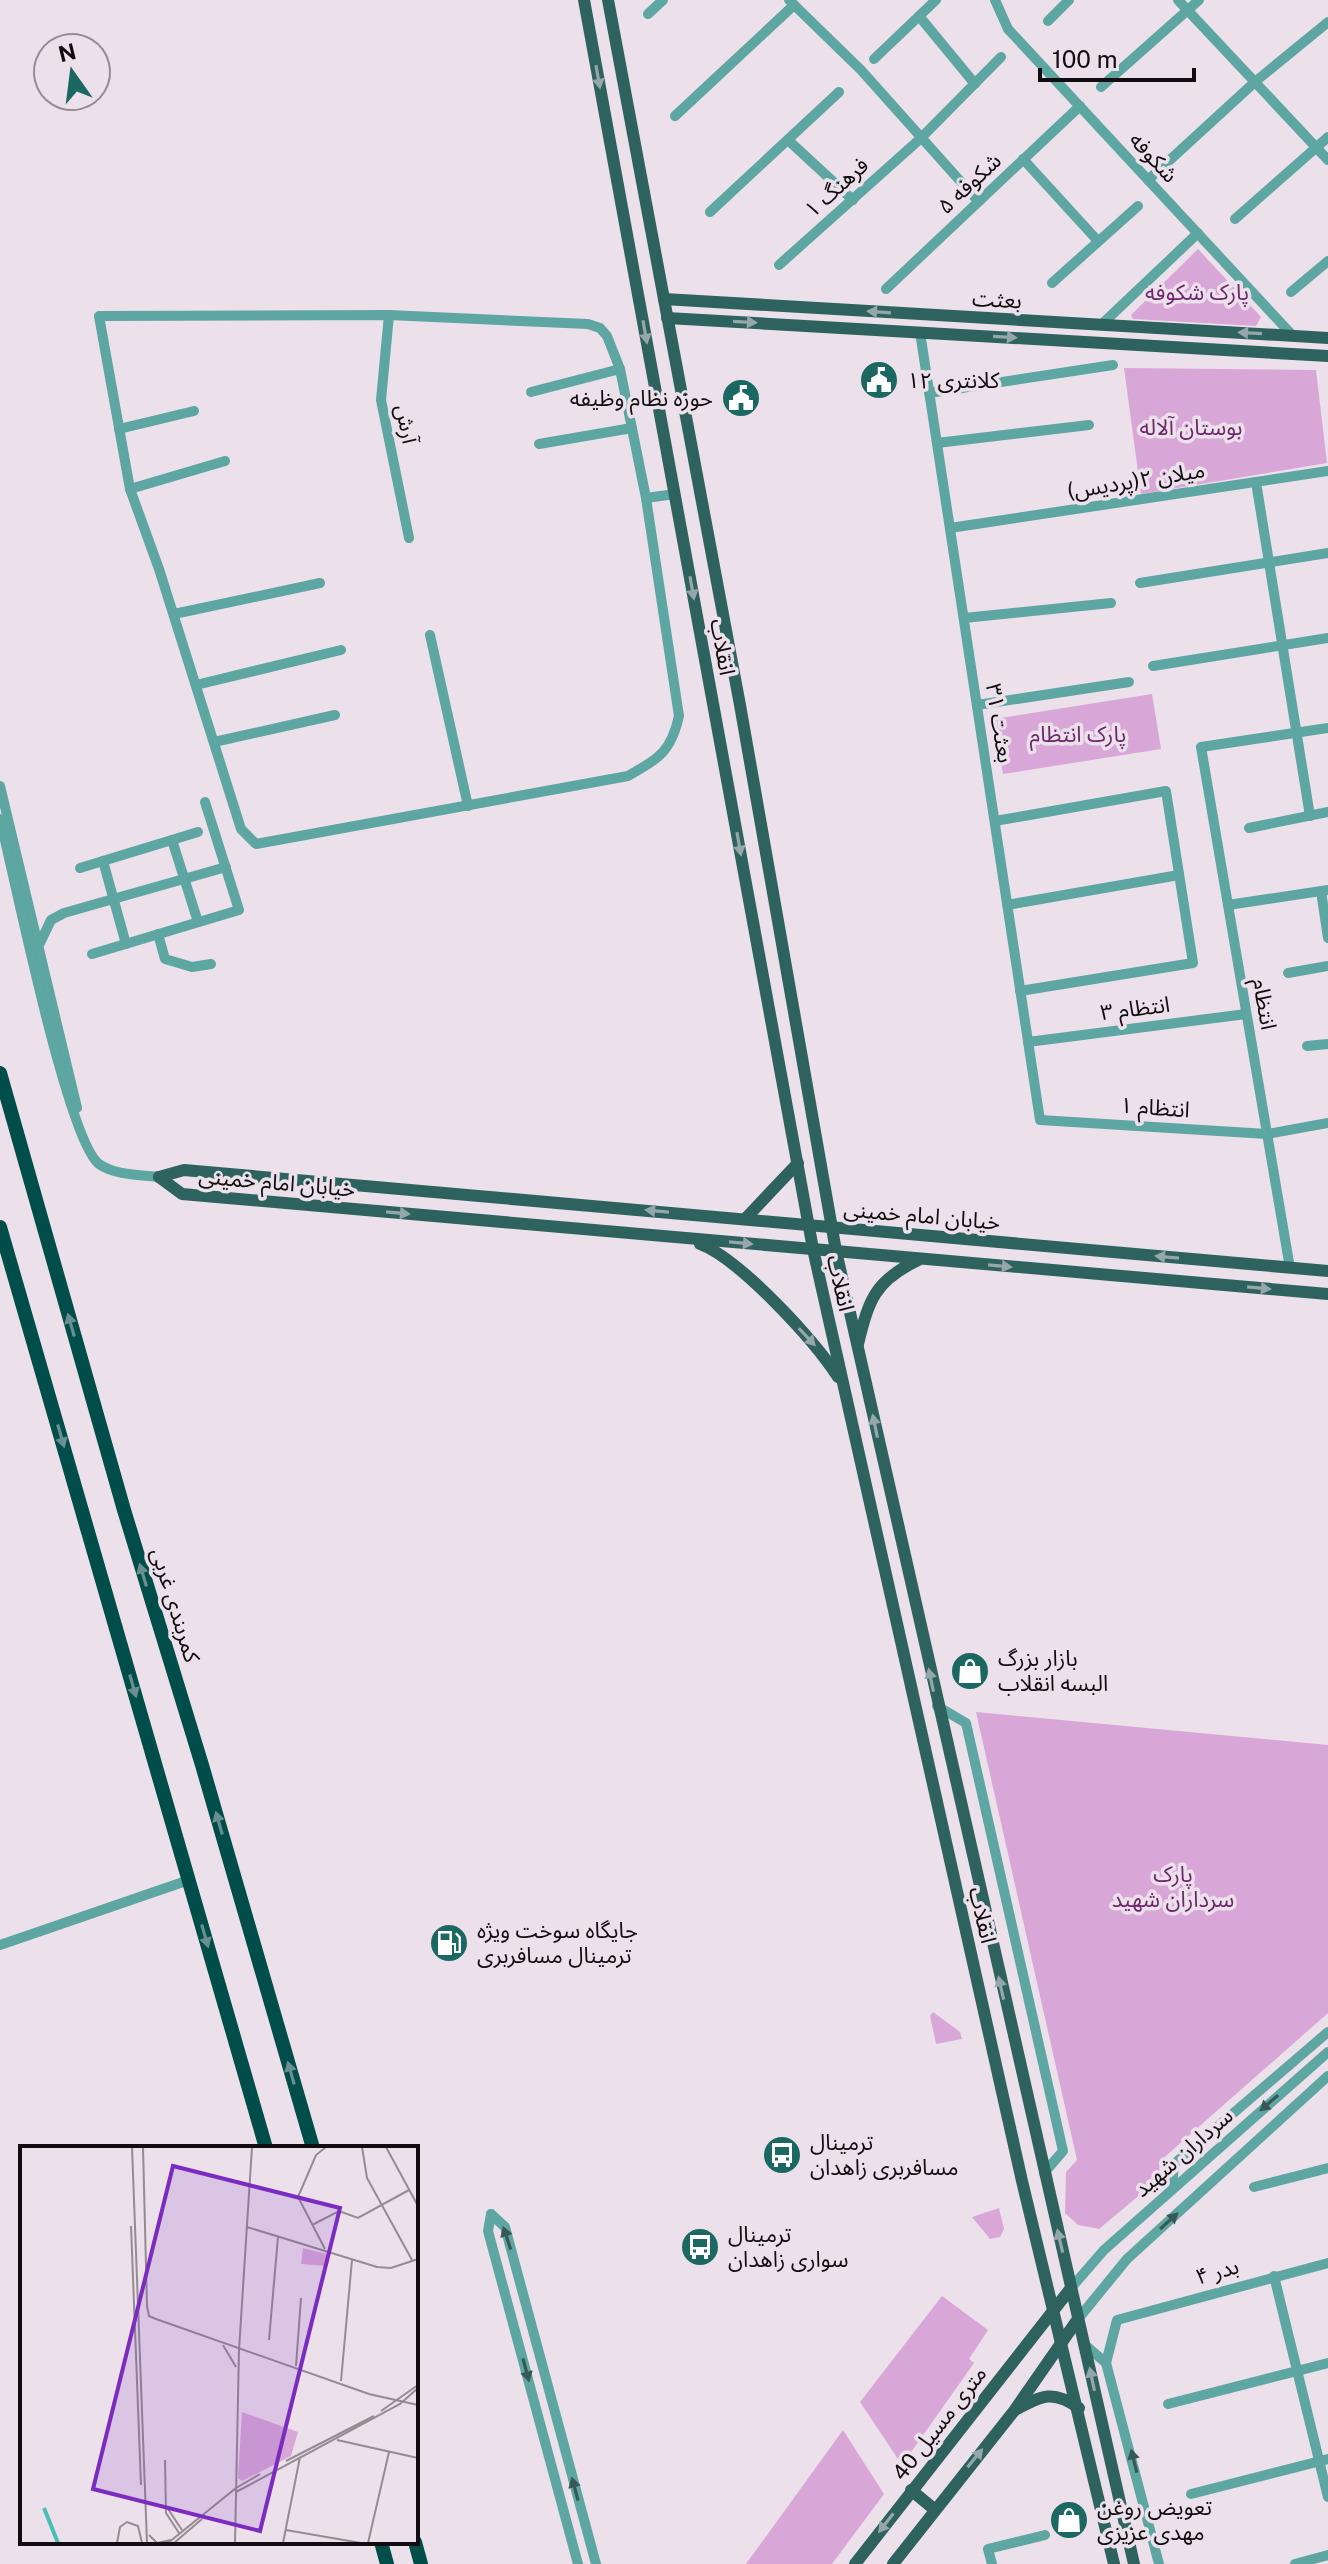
<svg xmlns="http://www.w3.org/2000/svg" width="1328" height="2564" font-family="'Public Sans','Noto Sans Arabic',sans-serif">
<style>
.green{fill:#d8a7d7}
.lines{fill:none;stroke-linecap:round;stroke-linejoin:round}
.minor{stroke:#5da6a1;stroke-width:10}
.major{stroke:#2e625f;stroke-width:12}
.highway{stroke:#004d49;stroke-width:14}
.oneway{fill:#96a7ac}
.oneway2{fill:#6a8f92}
.oneway3{fill:#365958}
.labels{text-anchor:middle;dominant-baseline:central;stroke-width:7;stroke-linejoin:round;paint-order:stroke}
.street-label{font-size:22px;fill:#100c10;stroke:#ece0eb}
.park-label{font-size:22px;fill:#6c276d;stroke:#ece0eb}
.poi-label{font-size:22px;fill:#100c10;stroke:#ece0eb;text-anchor:start}
.inset-river{fill:none;stroke:#49beb6;stroke-width:4}
.inset-road{fill:none;stroke:#948b93;stroke-width:2}
.view{fill:#7b2cbf;fill-opacity:0.15;stroke:#7b2cbf;stroke-width:4}
.inset-edge{fill:none;stroke:#100c10;stroke-width:4}
</style>
<rect width="100%" height="100%" fill="#ece0eb"/>
<g class="green">
<path d="M1198,249L1261,317L1256,326L1133,319L1131,315Z"/>
<path d="M1124,368L1316,370L1327,463L1141,494Z"/>
<path d="M1152,694L1161,749L1003,774L994,719Z"/>
<path d="M976,1712L1328,1745V2013L1159,2162L1160,2178L1099,2229L1078,2225L1065,2213L1066,2172L1077,2160Z"/>
<path d="M933,2012L960,2032L962,2039L936,2044L930,2016Z"/>
<path d="M999,2208L1004,2229L1000,2237L990,2239L972,2217Z"/>
<path d="M942,2296L988,2330L969,2359L974,2363L902,2465L860,2402Z"/>
<path d="M843,2430L884,2494L832,2564H746Z"/>
</g>
<g class="lines">
<g class="minor">
<path d="M789,0L861,70L978,201"/>
<path d="M995,0L1008,29L1293,336"/>
<path d="M1178,0L1328,160"/>
<path d="M648,14L663,0"/>
<path d="M919,16L975,84"/>
<path d="M1048,21L1069,0"/>
<path d="M874,59L936,0"/>
<path d="M1101,87L1199,0"/>
<path d="M675,116L794,5"/>
<path d="M788,140L853,200"/>
<path d="M1023,159L1097,240"/>
<path d="M1148,180L1256,81L1328,22"/>
<path d="M710,212L839,92"/>
<path d="M1235,219L1328,137"/>
<path d="M779,265L920,139L1001,57"/>
<path d="M1052,283L1138,206"/>
<path d="M886,289L1080,106"/>
<path d="M1291,292L1328,261"/>
<path d="M389,315L588,324L600,328L607,336L620,369L646,498L679,716C671,752 659,758 628,776L256,844L241,829L159,569L130,489L99,316Z"/>
<path d="M389,315L381,400L409,538"/>
<path d="M1101,325L1198,233"/>
<path d="M920,332L1040,1120L1267,1134L1328,1123"/>
<path d="M531,392L620,369"/>
<path d="M929,393L1113,365"/>
<path d="M119,429L194,411"/>
<path d="M937,443L1089,425"/>
<path d="M539,444L632,428"/>
<path d="M1256,482L1310,816"/>
<path d="M130,489L225,461"/>
<path d="M646,498L675,494"/>
<path d="M950,528L1328,471"/>
<path d="M1140,583L1328,553"/>
<path d="M174,614L320,583"/>
<path d="M964,618L1111,603"/>
<path d="M430,635L468,806"/>
<path d="M1153,666L1328,638"/>
<path d="M196,685L341,650"/>
<path d="M977,705L1129,682"/>
<path d="M214,742L335,715"/>
<path d="M0,786L77,1108"/>
<path d="M0,819C14,874 67,1140 99,1164C114,1175 141,1175 159,1177"/>
<path d="M995,821L1166,791L1193,963L1020,991"/>
<path d="M1249,828L1328,812"/>
<path d="M172,840L198,922"/>
<path d="M103,861L126,944"/>
<path d="M80,868L198,832"/>
<path d="M1321,891L1328,938"/>
<path d="M1007,905L1179,875"/>
<path d="M1228,905L1328,890"/>
<path d="M158,934L165,959L192,967L211,964"/>
<path d="M40,943L51,920L64,913L226,867"/>
<path d="M92,954L239,910L205,802"/>
<path d="M1288,973L1328,966"/>
<path d="M1028,1042L1246,1014"/>
<path d="M1307,1046L1328,1044"/>
<path d="M1290,1268L1201,747L1328,728"/>
<path d="M937,1706L966,1723L1063,2151L1044,2173"/>
<path d="M0,1945L189,1880"/>
<path d="M1254,2187L1328,2168"/>
<path d="M1172,2188L1174,2164L1328,2032"/>
<path d="M491,2214L505,2227L596,2564"/>
<path d="M491,2214L488,2231L578,2564"/>
<path d="M1274,2276L1328,2497"/>
<path d="M1071,2288L1104,2250L1328,2052"/>
<path d="M1078,2319L1127,2259L1328,2076"/>
<path d="M1084,2344L1106,2363L1159,2564"/>
<path d="M1106,2363L1117,2320L1328,2263"/>
<path d="M1168,2404L1328,2363"/>
<path d="M1191,2494L1328,2459"/>
<path d="M992,2564L988,2549L1045,2535"/>
<path d="M1295,2564L1328,2555"/>
</g>
<g class="major">
<path d="M584,0L813,1249L1022,2181L1114,2564"/>
<path d="M608,0L740,705L836,1251L1134,2564"/>
<path d="M664,299L1328,338"/>
<path d="M667,318L1328,356"/>
<path d="M159,1177L182,1194L1328,1294"/>
<path d="M159,1177L184,1170L1328,1271"/>
<path d="M745,1219L798,1163"/>
<path d="M700,1244C740,1259 814,1340 838,1377"/>
<path d="M858,1344C869,1299 875,1281 918,1260"/>
<path d="M1017,2409C1042,2395 1054,2390 1079,2408"/>
<path d="M911,2490L934,2509"/>
<path d="M855,2564L1071,2288"/>
<path d="M893,2564L1014,2411L1078,2319"/>
</g>
<g class="highway">
<path d="M0,1073L124,1510L202,1765L313,2148"/>
<path d="M0,1227L266,2148"/>
<path d="M381,2542L387,2564"/>
<path d="M415,2542L421,2564"/>
</g>
</g>
<defs><path id="oneway-solid" d="M-6-.8H1V-3.2L6.5 0L1 3.2V.8H-6Z" transform="scale(2)"/></defs>
<g class="oneway">
<use href="#oneway-solid" transform="translate(598 77) rotate(80)"/>
<use href="#oneway-solid" transform="translate(879 312) rotate(-176)"/>
<use href="#oneway-solid" transform="translate(745 322) rotate(3)"/>
<use href="#oneway-solid" transform="translate(645 332) rotate(80)"/>
<use href="#oneway-solid" transform="translate(1250 333) rotate(-177)"/>
<use href="#oneway-solid" transform="translate(1005 337) rotate(3)"/>
<use href="#oneway-solid" transform="translate(692 588) rotate(80)"/>
<use href="#oneway-solid" transform="translate(739 844) rotate(80)"/>
<use href="#oneway-solid" transform="translate(657 1211) rotate(-175)"/>
<use href="#oneway-solid" transform="translate(398 1213) rotate(5)"/>
<use href="#oneway-solid" transform="translate(741 1243) rotate(5)"/>
<use href="#oneway-solid" transform="translate(1167 1257) rotate(-175)"/>
<use href="#oneway-solid" transform="translate(1000 1266) rotate(5)"/>
<use href="#oneway-solid" transform="translate(1259 1288) rotate(5)"/>
<use href="#oneway-solid" transform="translate(807 1337) rotate(47)"/>
<use href="#oneway-solid" transform="translate(875 1426) rotate(-102)"/>
<use href="#oneway-solid" transform="translate(931 1680) rotate(-102)"/>
<use href="#oneway-solid" transform="translate(1001 1988) rotate(-103)"/>
<use href="#oneway-solid" transform="translate(1060 2241) rotate(-103)"/>
<use href="#oneway-solid" transform="translate(1092 2379) rotate(-102)"/>
<use href="#oneway-solid" transform="translate(975 2458) rotate(-51)"/>
<use href="#oneway-solid" transform="translate(886 2523) rotate(128)"/>
</g>
<g class="oneway2">
<use href="#oneway-solid" transform="translate(71 1325) rotate(-106)"/>
<use href="#oneway-solid" transform="translate(61 1436) rotate(74)"/>
<use href="#oneway-solid" transform="translate(143 1575) rotate(-107)"/>
<use href="#oneway-solid" transform="translate(133 1686) rotate(74)"/>
<use href="#oneway-solid" transform="translate(219 1823) rotate(-106)"/>
<use href="#oneway-solid" transform="translate(205 1936) rotate(74)"/>
<use href="#oneway-solid" transform="translate(291 2073) rotate(-106)"/>
</g>
<g class="oneway3">
<use href="#oneway-solid" transform="translate(1269 2103) rotate(139)"/>
<use href="#oneway-solid" transform="translate(1169 2221) rotate(-42)"/>
<use href="#oneway-solid" transform="translate(507 2238) rotate(-108)"/>
<use href="#oneway-solid" transform="translate(526 2370) rotate(75)"/>
<use href="#oneway-solid" transform="translate(1134 2461) rotate(-104)"/>
<use href="#oneway-solid" transform="translate(575 2489) rotate(-105)"/>
</g>
<defs>
<g id="civic-disc" transform="scale(2)"><circle r="9.5" fill="#1b6863" stroke="#ece0eb"/><path d="M-.6-6.5H3V-4.5H.6V-3L4-1V1h2V6H-6V1h2V-1L-.6-3ZM-1.2 2.5V6h2.4V2.5Z" fill="#fff"/></g>
<g id="shop-disc" transform="scale(2)"><circle r="9.5" fill="#1b6863" stroke="#ece0eb"/><path d="M-5-2.5h2.3a2.7 3.5 0 0 1 5.4 0H5L5.5 6h-11ZM-1.5-2.5h3a1.5 2.3 0 0 0-3 0Z" fill="#fff"/></g>
<g id="fuel-disc" transform="scale(2)"><circle r="9.5" fill="#1b6863" stroke="#ece0eb"/><path d="M-5.5-6h7V0h2V4h1.3V-2.5L3-4.5l.8-.8L6-3V5H2.5V1h-1V6h-7ZM-4.2-4.7v3.2H.2V-4.7Z" fill="#fff"/></g>
<g id="bus-disc" transform="scale(2)"><circle r="9.5" fill="#1b6863" stroke="#ece0eb"/><path d="M-5-6H5V4H4V6H2V4H-2V6H-4V4H-5ZM-3.5-4V0h7V-4ZM-3.5 1.2v1.5H-2V1.2ZM2 1.2v1.5H3.5V1.2Z" fill="#fff"/></g>
</defs>
<g fill-rule="evenodd">
<use href="#civic-disc" x="879" y="380"/>
<use href="#civic-disc" x="741" y="398"/>
<use href="#shop-disc" x="970" y="1671"/>
<use href="#fuel-disc" x="449" y="1943"/>
<use href="#bus-disc" x="782" y="2155"/>
<use href="#bus-disc" x="700" y="2247"/>
<use href="#shop-disc" x="1069" y="2520"/>
</g>
<g class="labels">
<g class="street-label">
<text transform="translate(1154 157) rotate(47)">شکوفه</text>
<text transform="translate(969 183) rotate(-43)">شکوفه ۵</text>
<text transform="translate(836 187) rotate(-42)">فرهنگ ۱</text>
<text transform="translate(997 299) rotate(3)">بعثت</text>
<text transform="translate(407 424) rotate(79)">آرش</text>
<text transform="translate(1136 480) rotate(-9)">میلان ۲(پردیس)</text>
<text transform="translate(723 647) rotate(80)">انقلاب</text>
<text transform="translate(1000 723) rotate(81)">بعثت ۳۱</text>
<text transform="translate(1265 1004) rotate(80)">انتظام</text>
<text transform="translate(1135 1008) rotate(-7)">انتظام ۳</text>
<text transform="translate(1155 1107) rotate(4)">انتظام ۱</text>
<text transform="translate(277 1182) rotate(5)">خیابان امام خمینی</text>
<text transform="translate(922 1215) rotate(5)">خیابان امام خمینی</text>
<text transform="translate(841 1283) rotate(77)">انقلاب</text>
<text transform="translate(176 1605) rotate(73)">کمربندی غربی</text>
<text transform="translate(983 1915) rotate(77)">انقلاب</text>
<text transform="translate(1183 2152) rotate(-41)">سرداران شهید</text>
<text transform="translate(1217 2271) rotate(-16)">بدر ۴</text>
<text transform="translate(939 2423) rotate(-52)">40 متری مسیل</text>
</g>
<g class="park-label">
<text x="1197" y="292">پارک شکوفه</text>
<text x="1191" y="427">بوستان آلاله</text>
<text x="1078" y="734">پارک انتظام</text>
<text x="1173" y="1874">پارک<tspan x="1173" dy="25">سرداران شهید</tspan></text>
</g>
<g class="poi-label">
<text x="907" y="380">کلانتری ۱۲</text>
<text x="713" y="398" text-anchor="end">حوزه نظام وظیفه</text>
<text x="998" y="1658">بازار بزرگ<tspan x="998" dy="25">البسه انقلاب</tspan></text>
<text x="477" y="1930">جایگاه سوخت ویژه<tspan x="477" dy="25">ترمینال مسافربری</tspan></text>
<text x="810" y="2142">ترمینال<tspan x="810" dy="25">مسافربری زاهدان</tspan></text>
<text x="728" y="2234">ترمینال<tspan x="728" dy="25">سواری زاهدان</tspan></text>
<text x="1097" y="2507">تعویض روغن<tspan x="1097" dy="25">مهدی عزیزی</tspan></text>
</g>
</g>
<g transform="translate(20 2146)">
<rect width="398" height="398" fill="#ece0eb"/>
<path d="M283,102L307,108L306,120L281,118ZM222,266L278,286L271,310L222,335L218,332Z" fill="#d8a7d7"/>
<path class="inset-river" d="M24,362L38,397"/>
<path class="inset-road" d="M112,1L127,397M123,1L127,160L129,170L136,173M342,1L347,32L392,114M366,1L398,60M292,79L319,65L338,72L389,44M111,80L121,339M227,81L357,121L371,122L398,113M305,103L278,51L296,9L306,1M136,173L349,248L398,259M249,194L258,91M203,199L216,221M276,220L281,152M321,235L332,114M361,265L398,239M317,294L398,312M145,314L146,367L159,387M266,315L354,270M216,342L240,328M216,346L380,258L398,242M148,363L162,384M266,384L341,397M129,389L137,397L151,394M97,397L100,381L107,376L118,380L122,397M148,397L216,342M154,397L182,373M215,397L219,204L232,1M263,397L280,311M348,397L369,306"/>
<path class="view" d="M153,20L320,62L240,385L73,343Z"/>
<rect width="398" height="398" class="inset-edge"/>
</g>
<g transform="translate(72 72) rotate(346)"><circle r="38" fill="#ece0eb" stroke="#948b93" stroke-width="2"/>
<path d="M0-6L14 30L0 20L-14 30Z" fill="#1b6863"/>
<text y="-12" font-size="22" font-weight="bold" text-anchor="middle" fill="#100c10">N</text>
</g>
<path d="M1040 68v12h154v-12" fill="none" stroke="#100c10" stroke-width="4"/>
<text x="1052" y="68" font-size="24" fill="#100c10" stroke="#ece0eb" stroke-width="6" paint-order="stroke">100 m</text>
</svg>
